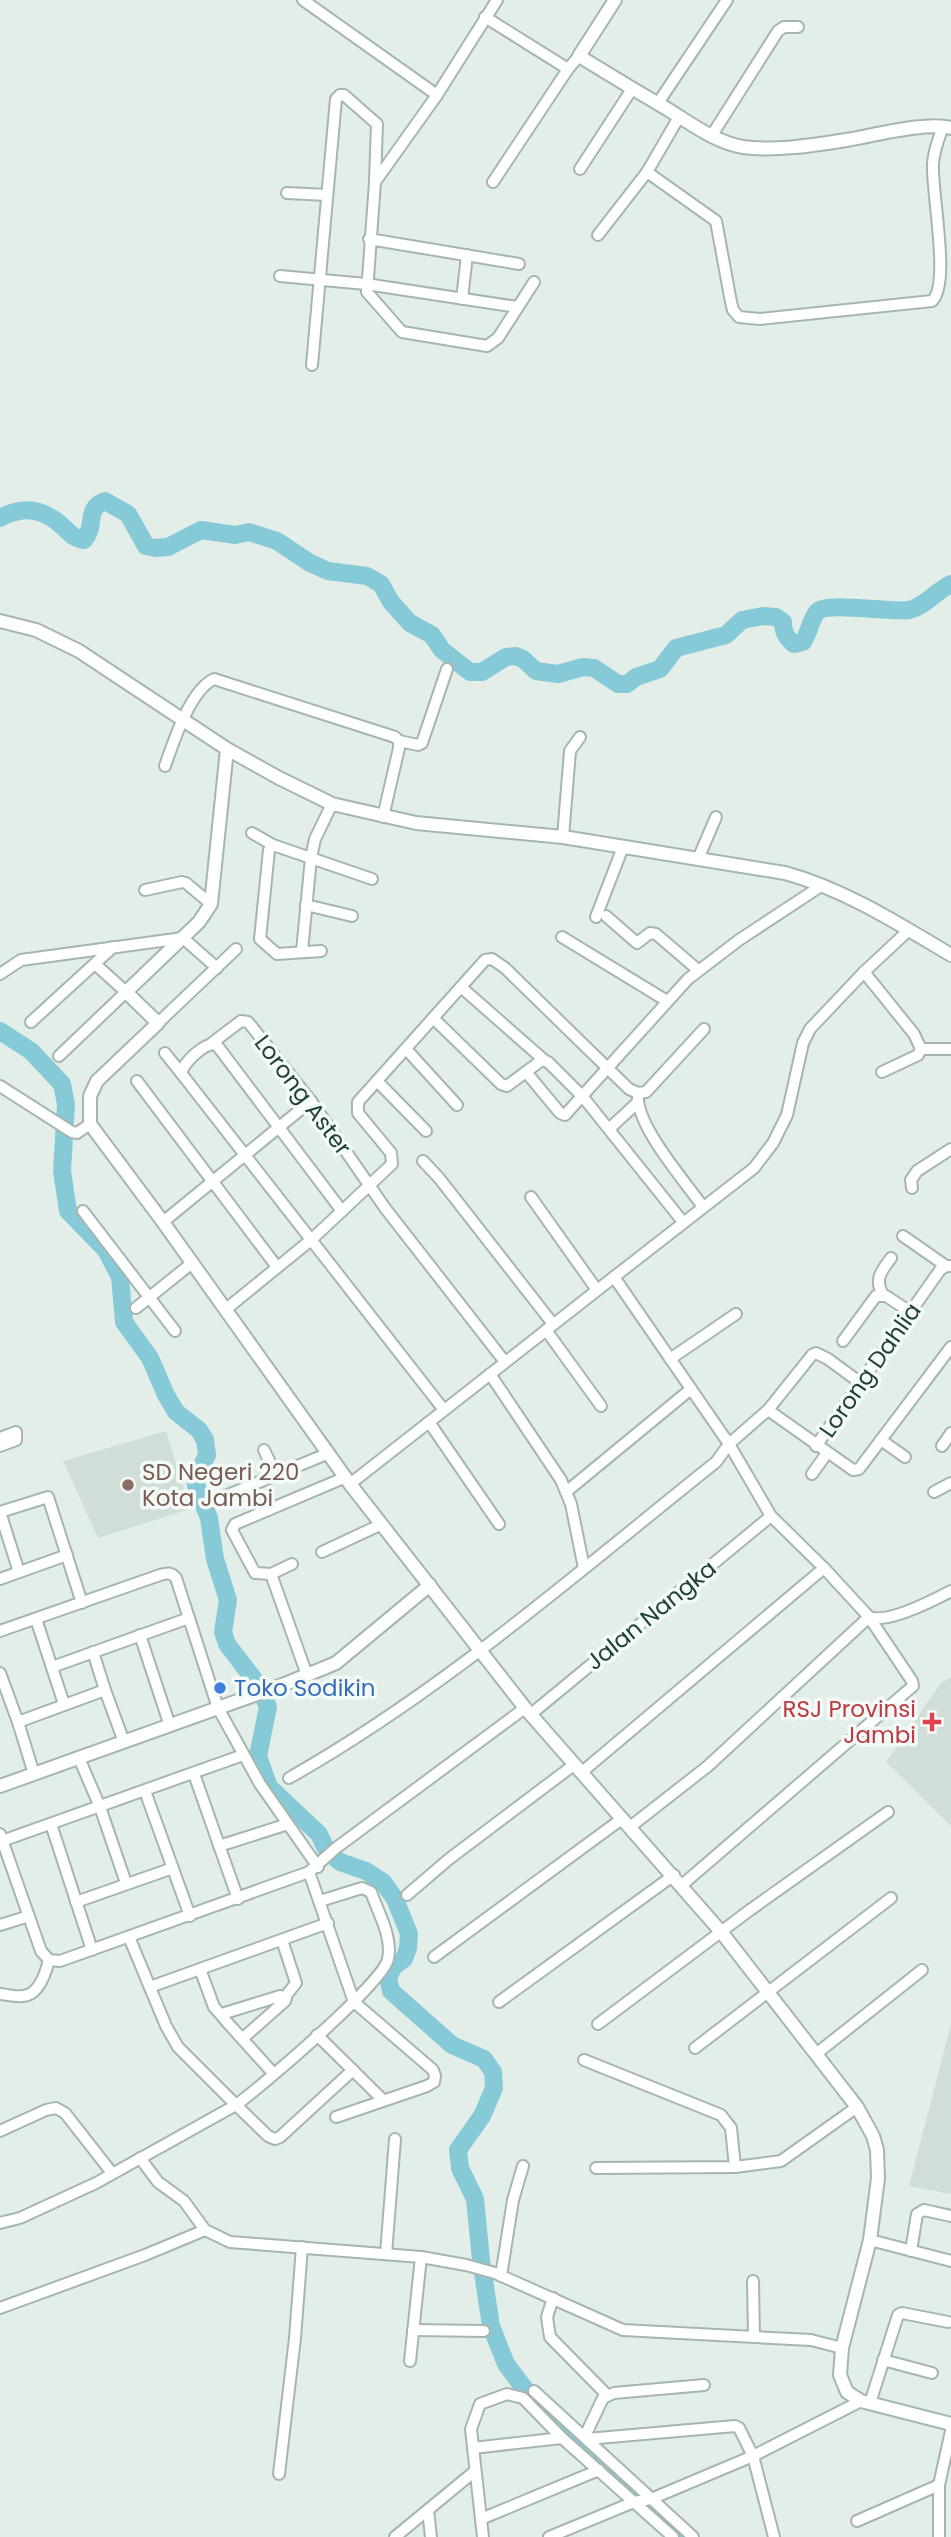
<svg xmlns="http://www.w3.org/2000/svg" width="951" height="2537" font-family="Poppins,sans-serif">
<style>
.built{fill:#d1ded8}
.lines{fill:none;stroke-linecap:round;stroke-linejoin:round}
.river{stroke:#87cad7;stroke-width:18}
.minor-casing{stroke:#a5b6b0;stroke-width:14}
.tertiary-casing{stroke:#a5b6b0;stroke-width:16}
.minor{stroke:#fff;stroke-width:10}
.tertiary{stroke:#fff;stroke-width:12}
.education-dot{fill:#8d6e63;stroke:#f3faf7;stroke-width:2.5}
.shop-dot{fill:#3f7fe0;stroke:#f3faf7;stroke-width:2.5}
.health-dot{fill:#e0444e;stroke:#f3faf7;stroke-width:2.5}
.labels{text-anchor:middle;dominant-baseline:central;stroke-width:7;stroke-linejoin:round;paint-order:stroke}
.street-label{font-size:23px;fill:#214038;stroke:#f3faf7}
.education-label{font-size:23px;fill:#785e54;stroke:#f3faf7;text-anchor:start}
.shop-label{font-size:23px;fill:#366cbe;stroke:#f3faf7;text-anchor:start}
.health-label{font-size:23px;fill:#be3a42;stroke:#f3faf7;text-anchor:end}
</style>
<rect width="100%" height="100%" fill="#e3eee9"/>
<g class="built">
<path d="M166,1431L190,1509L98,1538L63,1461Z"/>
<path d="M951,1677V1826L886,1762L941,1683Z"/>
<path d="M951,2024V2194L909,2186Z"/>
</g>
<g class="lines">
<g class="river">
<path d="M0,518C22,506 42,508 61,525C69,532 72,538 84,540C97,525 84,509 105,501L128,514L146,546L156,548L168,547L201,530L235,535L249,532L277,541L310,563L328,571L367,576L381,584L391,602L410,623L432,635L442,650L470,672H482L506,657L516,656L523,659L536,671L558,674L583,667L594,668L618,684H627L636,677L660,669L676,648L726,635L742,620L763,616L776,617L783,622C783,632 786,638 794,644L803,642C809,633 811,619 817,612C827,601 890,613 909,610C925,607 937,590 951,584"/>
<path d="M0,1031L31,1051L62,1084L66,1104L62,1171L68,1211L106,1250L120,1277L124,1322L150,1358L166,1395L176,1412L199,1430L205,1440L207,1455L197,1476L196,1485L209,1518L215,1559L228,1600L223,1632L227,1644L259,1686L268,1707L258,1756L269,1787L319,1834L327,1851L340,1862L366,1871L383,1882L395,1899L409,1934L408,1948L404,1959L394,1966L388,1977L391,1991L452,2045L484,2059L493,2072L494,2088L482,2116L458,2150L460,2168L475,2199L481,2260L491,2326L506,2364L536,2404L682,2537"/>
</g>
<g class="minor-casing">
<g id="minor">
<path d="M303,0L437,95L497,0"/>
<path d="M485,17L568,69L579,56"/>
<path d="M437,95L375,182L367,292L402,332L487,346L498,338L534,282"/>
<path d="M658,103L727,0"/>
<path d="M712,135L778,31L784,27H798"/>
<path d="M580,169L632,89"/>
<path d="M647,172L716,221L731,302L733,310L739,317L760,319L932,301C951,284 931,190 933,163C934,150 939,138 943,126"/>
<path d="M493,182L568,69"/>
<path d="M287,193L327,195"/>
<path d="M598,235L647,172L679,117"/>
<path d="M369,239L519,264"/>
<path d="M280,276L366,284L517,307"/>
<path d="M462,299L467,255"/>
<path d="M312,365L336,99L340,95H344L377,124L375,181"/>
<path d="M399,741L418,745L422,743L447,669"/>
<path d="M165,766C173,743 190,690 214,679L395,737L399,741V748L383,817"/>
<path d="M252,833L273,845"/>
<path d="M563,837L570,751L580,737"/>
<path d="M698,859L716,817"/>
<path d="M145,890L182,882L186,883L211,904"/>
<path d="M306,905L352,916"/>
<path d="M606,916L637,943L650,933L656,934L698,970"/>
<path d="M596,917L623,847"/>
<path d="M562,937L667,1001"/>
<path d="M302,951L311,858L315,839L332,804"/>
<path d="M321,951L277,954L260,939L269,850L273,845L372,879"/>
<path d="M864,972L914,1034L921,1049L918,1055L882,1072"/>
<path d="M0,974L21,960L183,938L217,968"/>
<path d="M461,987L544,1060"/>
<path d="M433,1018L501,1084L507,1086L542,1060L548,1062L583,1097L683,1222"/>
<path d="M31,1022L113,947"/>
<path d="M158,1023L236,949"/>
<path d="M212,1043L241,1021L248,1022L311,1101L385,1208L505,1362"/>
<path d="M406,1049L457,1105"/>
<path d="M921,1049H951"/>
<path d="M165,1053L181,1073"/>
<path d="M59,1056L126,992L95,964"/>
<path d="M526,1072L560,1113L565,1115L688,979L739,940L821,886"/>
<path d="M137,1081L277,1267"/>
<path d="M377,1081L426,1131"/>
<path d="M0,1086L72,1132L77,1133L90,1124"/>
<path d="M638,1093C634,1124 685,1181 703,1207"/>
<path d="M609,1129L637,1103"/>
<path d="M423,1161L439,1178L553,1324"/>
<path d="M912,1188L911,1180L917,1171L951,1149"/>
<path d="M531,1197L597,1290"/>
<path d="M83,1211L175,1331"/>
<path d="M342,1211L216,1044C204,1043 185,1061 181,1073L444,1410"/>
<path d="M163,1222L311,1101"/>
<path d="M903,1236L946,1266"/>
<path d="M883,1295C874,1280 881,1271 891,1258"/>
<path d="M136,1308L192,1263"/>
<path d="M225,1310L311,1240L392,1164L391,1153L358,1113V1102L485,960L492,959L505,968L629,1089L638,1093L646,1092L704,1029"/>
<path d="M546,1330L601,1406"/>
<path d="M843,1341L876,1296H886L912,1313"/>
<path d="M670,1359L736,1314"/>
<path d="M490,1374L561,1480L571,1504L584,1568"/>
<path d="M768,1410L853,1470L859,1469L951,1347"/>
<path d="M429,1422L499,1524"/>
<path d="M0,1438L16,1432V1440L0,1446"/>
<path d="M881,1440L905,1457"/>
<path d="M816,1446L940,1270L946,1266H951"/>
<path d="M942,1446L951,1433"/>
<path d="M264,1450L276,1475"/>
<path d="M812,1474L827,1453"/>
<path d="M350,1484L614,1277"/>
<path d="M566,1492L691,1389"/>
<path d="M934,1492L951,1483"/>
<path d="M211,1502L329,1453"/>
<path d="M0,1512L48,1497L82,1603"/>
<path d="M0,1512L19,1572"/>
<path d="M322,1552L382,1524"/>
<path d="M271,1574L292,1564"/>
<path d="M0,1579L67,1555"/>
<path d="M869,1617C888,1624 934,1600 951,1591"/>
<path d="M36,1619L64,1704"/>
<path d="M0,1631L160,1575C167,1573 171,1572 176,1578L218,1708L260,1784L318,1867"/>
<path d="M140,1635L170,1726"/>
<path d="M93,1652L105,1690"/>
<path d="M52,1667L189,1618"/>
<path d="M0,1673L18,1722"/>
<path d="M307,1675L271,1574L255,1573L232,1530L235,1524L346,1477"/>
<path d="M530,1715L771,1516"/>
<path d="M79,1758L100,1807L126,1883"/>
<path d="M582,1772L824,1568"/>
<path d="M34,1774L18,1722L105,1690L124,1742"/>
<path d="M194,1774L238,1899"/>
<path d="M289,1778C443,1691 578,1572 716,1462L729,1444L614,1277L754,1168L773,1143L787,1115L803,1043L810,1029L864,972L909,930"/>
<path d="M145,1791L190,1916"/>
<path d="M51,1824L92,1950"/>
<path d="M630,1827L708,1766L869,1617"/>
<path d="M0,1834L41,1951L49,1960L60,1961L309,1872L336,1848L525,1708"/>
<path d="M2,1841L243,1755"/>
<path d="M219,1846L288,1824"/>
<path d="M309,1872L354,2002L433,2070L435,2076L434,2082L427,2086L336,2117"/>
<path d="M682,1885L913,1686L912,1681L869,1617L824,1568L771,1516L729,1444L768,1410L812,1355L816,1353L828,1359L862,1384"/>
<path d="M407,1895L449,1859L575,1764"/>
<path d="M76,1902L173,1868"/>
<path d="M0,1925L29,1916"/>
<path d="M129,1937L166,2026L178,2047L236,2105C261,2087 383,1983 388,1959C393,1938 378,1912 371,1892L362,1888L320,1901"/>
<path d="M282,1940L296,1983L285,1997"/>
<path d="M434,1957L623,1818"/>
<path d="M200,1969L214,2007L222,2016"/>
<path d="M150,1987L328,1923"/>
<path d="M0,1994C8,1995 16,1997 23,1996C39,1995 46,1972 49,1960"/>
<path d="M499,2002L674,1875"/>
<path d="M598,2024L750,1910L888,1812"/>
<path d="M317,2035L383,2100"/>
<path d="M242,2039L285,2001L286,1998L280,1996L225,2013L222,2016L226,2021L273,2073"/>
<path d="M695,2048L891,1898"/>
<path d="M816,2054L922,1970"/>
<path d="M584,2060L721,2115L731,2128L735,2167"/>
<path d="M0,2131L46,2110L56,2108L65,2113L112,2173"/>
<path d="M140,2158L158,2182L184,2201L205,2230L230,2242L421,2257L466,2265L495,2273L623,2330L811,2340L842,2348"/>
<path d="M596,2168L735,2167L781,2161L857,2107"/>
<path d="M0,2223L20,2218L96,2183L236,2105L268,2136L275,2139L280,2137L353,2070"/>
<path d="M870,2240L951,2261"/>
<path d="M911,2251L917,2214L924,2210L951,2216"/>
<path d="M386,2254L395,2139"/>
<path d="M501,2276L513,2200L523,2166"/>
<path d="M753,2281L754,2337"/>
<path d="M553,2298L547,2317L550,2337L607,2395"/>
<path d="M0,2308L145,2255L205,2230"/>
<path d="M413,2330L484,2331"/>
<path d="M883,2360L932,2373"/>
<path d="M410,2361L421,2257"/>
<path d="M534,2391L693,2537"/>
<path d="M870,2403L898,2315L902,2313L948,2322"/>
<path d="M585,2436L603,2398L614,2393L704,2385"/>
<path d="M587,2439L735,2426L739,2428L753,2456L774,2537"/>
<path d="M473,2448L562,2438"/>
<path d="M279,2474L295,2338L302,2247"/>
<path d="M428,2510L431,2537"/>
<path d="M481,2519L599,2470"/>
<path d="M857,2521L939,2485"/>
<path d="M395,2537L475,2471"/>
<path d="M483,2537L471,2429L480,2404L507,2394L523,2398L562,2438L673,2537"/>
<path d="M549,2537L634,2502L651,2499L753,2456L861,2401"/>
<path d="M939,2537V2485L951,2431"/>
</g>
</g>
<g class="tertiary-casing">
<g id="tertiary">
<path d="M615,0L579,56C605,72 631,88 657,103C684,118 712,142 743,147C774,151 809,146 840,141C869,137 924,121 951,128"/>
<path d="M0,621L36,630L79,651L227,749L279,778L332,804L416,823L563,837L785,873C844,889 899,924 951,955"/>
<path d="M227,749L211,904L199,922L126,992L158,1023L97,1081L90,1096V1124L163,1222L350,1484L525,1708L722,1933L857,2107L873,2136L877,2150L878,2178L870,2240L842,2348L840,2375L847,2392L861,2401L951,2424"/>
<path d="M0,1786L285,1684L336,1663L430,1585"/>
</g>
</g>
<use href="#minor" class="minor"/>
<use href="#tertiary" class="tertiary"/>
</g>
<circle class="education-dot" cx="128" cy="1485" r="7"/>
<circle class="shop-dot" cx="220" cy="1688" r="7"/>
<path class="health-dot" d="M928.5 1711.5h7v7h7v7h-7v7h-7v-7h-7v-7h7z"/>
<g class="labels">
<g class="street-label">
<text transform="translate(303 1095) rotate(53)">Lorong Aster</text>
<text transform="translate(870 1370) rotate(-55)">Lorong Dahlia</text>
<text transform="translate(651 1615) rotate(-39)">Jalan Nangka</text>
</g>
<g class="education-label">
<text x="142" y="1472">SD Negeri 220<tspan x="142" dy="26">Kota Jambi</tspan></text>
</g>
<g class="shop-label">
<text x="234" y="1688">Toko Sodikin</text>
</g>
<g class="health-label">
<text x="916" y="1709">RSJ Provinsi<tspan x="916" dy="26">Jambi</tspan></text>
</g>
</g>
</svg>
